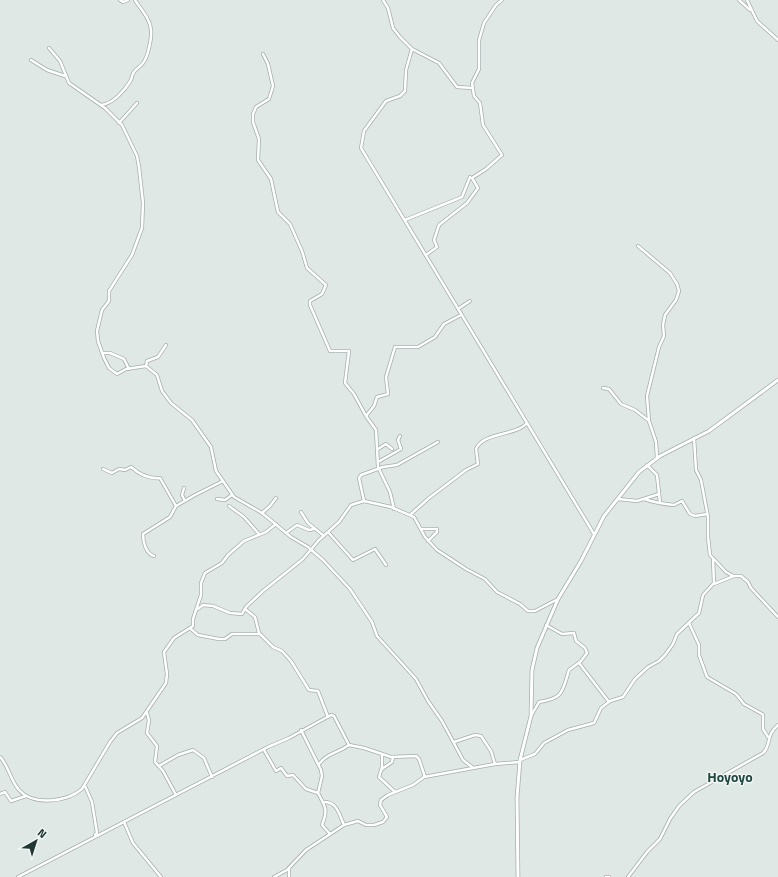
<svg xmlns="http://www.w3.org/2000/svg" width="778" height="877" font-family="'Titillium Web',sans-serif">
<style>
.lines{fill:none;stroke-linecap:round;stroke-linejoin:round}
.minor-casing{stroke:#a3afac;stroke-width:4}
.tertiary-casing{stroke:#a3afac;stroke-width:4.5}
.minor{stroke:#fff;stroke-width:2.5}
.tertiary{stroke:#fff;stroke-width:3}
.labels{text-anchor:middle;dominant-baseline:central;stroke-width:3;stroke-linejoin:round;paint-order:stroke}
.quarter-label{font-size:14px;font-weight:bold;fill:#204640;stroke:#eef5f3}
</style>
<rect width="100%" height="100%" fill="#dfe8e5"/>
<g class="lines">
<g class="minor-casing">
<g id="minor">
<path d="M120,0L123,2L128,0"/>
<path d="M383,0L388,8L393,28L400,37L412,49L439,63L457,87L472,88"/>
<path d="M739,0L750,10"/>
<path d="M747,0L757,21L778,40"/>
<path d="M49,48L60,61L69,83L105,108L122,125L137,156L139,167L143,203L142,228L132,255L109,291V301L102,310L97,331L98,341L104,358L109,368L117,374L126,369L146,366L157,375L162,391L171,403L192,420L211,447L216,471L234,497L262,513L291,537L308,547L323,560L350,589L372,622L377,636L416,679L428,701L442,721L463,760L472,767"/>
<path d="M412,49L406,70L405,91L400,96L386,101L364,131L361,148L594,534"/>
<path d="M263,54L268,64L273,86L269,99L256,107L253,114V122L259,139L258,160L271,179L278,212L290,224L302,251L307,268L326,285L322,294L310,301V305L330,351H349L345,383L354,394L366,416L376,430L378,467L390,492L394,509"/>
<path d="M31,60L47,70L65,76"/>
<path d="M101,105C113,104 125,90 131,80C132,77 132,74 134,72C137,68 141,66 143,63C148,57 152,37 151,30C150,18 141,10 135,0"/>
<path d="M119,123L137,103"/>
<path d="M405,220L462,197L470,177"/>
<path d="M638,246L670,273L677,284L679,291L676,300L665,315L663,325L664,336L659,347L647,396L649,421L656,442L657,458"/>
<path d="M426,255L437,247L434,240L439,225L467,203L478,188L472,178L486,169L502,155L483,125L480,103L474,96L472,83L479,69V40L484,23L496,5L502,0"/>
<path d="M458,309L470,301"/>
<path d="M102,353H110L124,359L129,369"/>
<path d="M146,366L147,361L158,357L166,345"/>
<path d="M603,388L609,389L621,404L635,410L648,420"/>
<path d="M366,416L374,406L377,397L388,394L386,377L395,347H418L435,337L444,324L461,315"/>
<path d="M694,438L696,470L701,480L708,517V537L710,555L726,572L733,576H741L748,582L751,588L778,617"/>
<path d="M378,449L386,444L392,449"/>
<path d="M378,462L401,449L398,440L400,436"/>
<path d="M647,465L657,475L660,503"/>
<path d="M103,469L112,473L119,469L125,470L131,467C139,474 149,479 160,478L176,506"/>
<path d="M184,488L182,495L185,501"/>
<path d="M217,499L225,500L232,495"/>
<path d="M618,499L637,501L659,494"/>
<path d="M644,499C653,502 663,504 674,505L682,501L690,514L695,516L707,514"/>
<path d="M364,501L359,478L361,475L383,467L397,465L438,442"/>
<path d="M229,506L244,517L259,534"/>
<path d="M301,512L308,523L324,536"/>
<path d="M262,513L270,506L276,498"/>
<path d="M410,515L429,498L466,470L478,464L476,449C483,432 516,436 527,423"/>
<path d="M421,529H437V532L428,541"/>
<path d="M328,532L353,560L375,549L386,565"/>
<path d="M286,533L297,525L309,530L314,529"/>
<path d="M154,556C146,554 143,542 143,534L170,517L176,506L195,495L223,481"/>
<path d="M714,584L734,576"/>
<path d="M198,609L203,605L213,606L230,613L242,614L246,607L263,591L303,559L319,540L339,522L351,505L364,501L391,507L414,517L425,537L437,550L466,569L485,579L497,592L520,604L528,611H535L558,599"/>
<path d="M245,609L255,617L259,633L273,647L282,651L291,661L309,690L318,691L328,717"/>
<path d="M689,623L699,645V655L707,677L736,694L744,704L762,714L763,715V729L768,737"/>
<path d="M191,629L198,635L219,639H225L232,634H260"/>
<path d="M579,663L609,702"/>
<path d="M147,713L149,720L147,733L157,746L155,762L163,771L176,795"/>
<path d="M531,716L539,702C564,698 562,692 569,670L581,661L587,653L585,648L576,641L574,633L562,634L546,625"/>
<path d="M301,730L321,770L322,776L318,793C326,808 328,809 322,825L330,834"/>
<path d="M454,742L475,735L481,736L491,751L495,764"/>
<path d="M264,750L276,771L281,768L287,776L293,775L306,789L318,793"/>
<path d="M382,754V767L379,777L395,792"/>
<path d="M0,757C9,766 10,780 19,790C33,806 67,802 82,789L110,742L117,733L142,718L166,683L167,674L164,652L174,638L193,626V619L201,595V583L205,573L222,563L228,555L244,541L266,532L276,524"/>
<path d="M520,760L535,754L544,743L568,730L594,723L601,708L610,701L623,697L635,679L648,667L659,661L665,655L673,644L677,634L699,613L703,595L714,583L713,559"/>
<path d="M319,764C329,752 336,754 349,745"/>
<path d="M159,766L178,755L193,750L204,758L212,777"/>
<path d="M382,769L392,762L393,757"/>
<path d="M85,786L92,802L97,833L95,835"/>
<path d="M0,794L5,792L11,801L26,796"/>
<path d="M324,802C338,802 339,815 344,825"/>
<path d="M124,822L133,843L161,877"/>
<path d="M289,868V877"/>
<path d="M18,877L268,747L289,738L331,715L334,716L349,745L364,748L391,757L416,756L419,759L425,777"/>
<path d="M274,877L287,870L306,850L344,825L358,821L366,825H374L383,822L387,817L380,805L381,800L388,795L413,785L424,777L495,764L520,762"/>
<path d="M606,877H609"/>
<path d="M628,877L647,852L660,839L670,819L679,806L694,792L763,753C772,744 765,736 778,725"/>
</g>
</g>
<g class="tertiary-casing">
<path id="tertiary" d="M518,877L517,798L520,760L531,716L532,670L537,648L558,599L581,561L604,516L639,472L660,456L709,431L778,380"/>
</g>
<use href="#minor" class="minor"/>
<use href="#tertiary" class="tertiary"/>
</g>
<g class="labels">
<g class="quarter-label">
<text x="730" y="776">Hoyoyo</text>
</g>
</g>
<g transform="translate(36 841) rotate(39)" stroke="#eef5f3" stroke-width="3" paint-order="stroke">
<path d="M0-3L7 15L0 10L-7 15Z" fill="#223633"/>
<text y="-6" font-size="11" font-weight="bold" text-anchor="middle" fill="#223633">N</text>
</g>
</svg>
